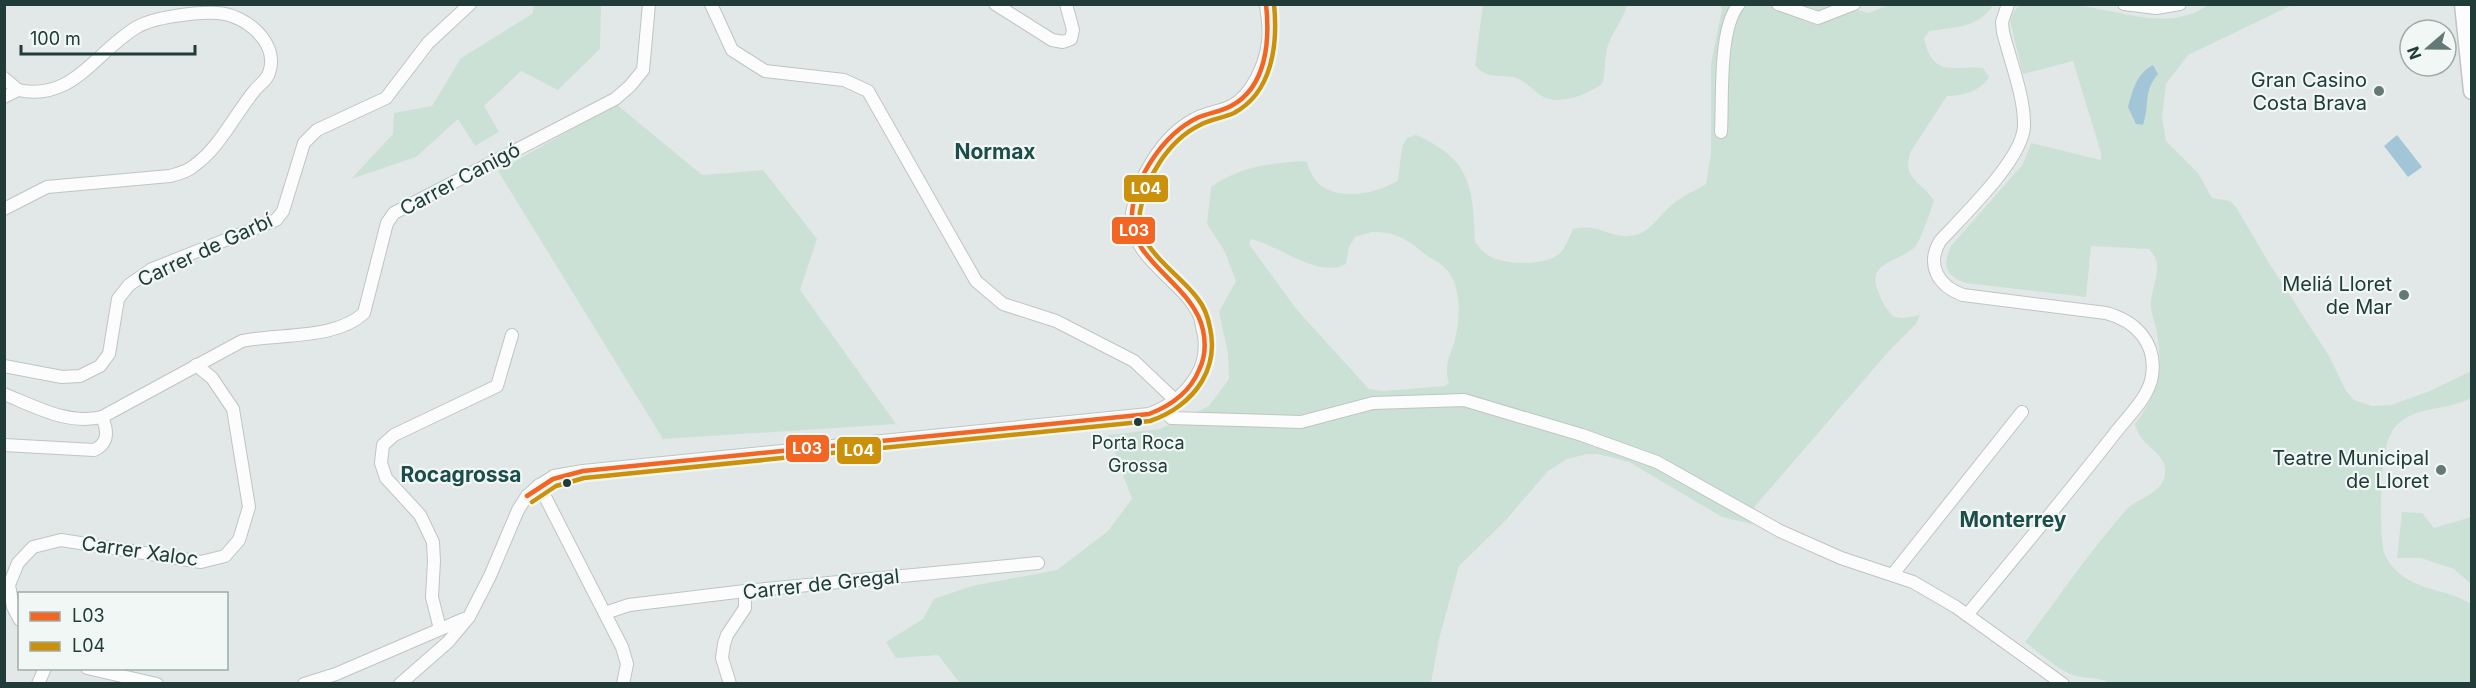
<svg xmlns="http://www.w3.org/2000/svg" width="2476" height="688" font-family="Inter,sans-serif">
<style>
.green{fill:#cbe1d6;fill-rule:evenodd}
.water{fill:#a2c6d8}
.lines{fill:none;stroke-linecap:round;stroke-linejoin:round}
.minor-casing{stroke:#bfc5c4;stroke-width:14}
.secondary-casing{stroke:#bec5c4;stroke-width:19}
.minor{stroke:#fbfcfb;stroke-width:12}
.secondary{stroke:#fbfcfb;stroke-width:16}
.bus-1-casing{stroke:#f0f7f5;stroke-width:9}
.bus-2-casing{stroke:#f0f7f5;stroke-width:9}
.bus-1{stroke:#f26522;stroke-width:4.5}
.bus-2{stroke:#cc910b;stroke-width:4.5}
.poi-dot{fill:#647875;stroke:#f0f7f5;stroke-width:2}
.bus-dot{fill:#203b38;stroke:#f0f7f5;stroke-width:2}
.labels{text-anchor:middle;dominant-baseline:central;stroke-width:4.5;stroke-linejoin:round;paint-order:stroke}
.bus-label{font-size:18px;fill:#203b38;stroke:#f0f7f5}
.poi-label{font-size:20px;fill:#203b38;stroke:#f0f7f5;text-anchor:end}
.street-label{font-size:20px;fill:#203b38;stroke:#f0f7f5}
.neighbourhood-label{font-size:21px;font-weight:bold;fill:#1c4d4a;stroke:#f0f7f5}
.line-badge{stroke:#f0f7f5;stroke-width:2}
.badge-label{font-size:16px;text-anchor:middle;font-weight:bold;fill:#fff}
</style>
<rect width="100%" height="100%" fill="#e2e8e7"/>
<g class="green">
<path d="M1483,4H1627V5C1623,20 1613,31 1608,45C1604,58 1606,71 1602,84C1586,95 1558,107 1540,95C1531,89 1525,80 1513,77C1498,75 1486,79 1475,65Z"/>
<path d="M534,5H601L600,49L558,90L521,71L484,106L499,132L475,146L458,119L416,157L351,179L393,134L394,113L432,106L461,58L532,14Z"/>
<path d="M1720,5H1837L1869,13L1888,5H1993C1979,28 1955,27 1930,31L1924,38C1933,79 1953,65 1983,68L1989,77C1981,91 1962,96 1947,96L1911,151C1901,178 1920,181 1934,200C1931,210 1921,241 1914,248C1900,261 1868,262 1877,288C1881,300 1885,308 1894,317L1903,318L1920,315L1916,324L1889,351L1756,505L1751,513L1752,524L1722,517L1629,462L1598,454H1587L1567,459L1548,471L1506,520L1459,566L1439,639L1431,683H960L938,655L896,658L886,642L923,619L934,599L972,586L1057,570L1108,531L1132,499L1108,435L1160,429L1209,406L1229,379L1228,354L1219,312L1236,281L1224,250L1207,224L1211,187C1240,166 1271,163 1306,161C1309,167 1312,177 1317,182C1337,202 1378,194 1398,180L1402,147L1407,138L1416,135C1472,160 1473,187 1475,242C1479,247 1483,252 1489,256C1505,265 1544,266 1559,254C1566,248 1569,237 1573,229C1598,223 1610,238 1629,236C1651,235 1660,212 1677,201C1686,194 1696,190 1706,184L1711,152V64L1722,9ZM1372,232C1395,231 1408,240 1425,254C1431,259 1439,262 1444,267C1463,284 1460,321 1454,343C1449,357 1444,368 1449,383L1445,386L1384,391L1369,389L1297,310L1249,244L1251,239C1280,246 1319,279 1346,264L1349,247L1355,237Z"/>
<path d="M2020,5C2037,5 2055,3 2072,5C2115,8 2168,34 2208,5H2292L2188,55L2166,84L2162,118L2166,141L2198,173L2212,198L2230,201L2236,207L2269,263L2329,356L2346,391L2354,400L2372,406L2391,405L2430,391L2471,371V398C2448,411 2420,405 2399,423C2392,429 2388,439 2386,447C2381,465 2379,535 2384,552C2387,561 2393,568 2400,574C2421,591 2450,590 2471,604V683H2110C2098,676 2082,680 2068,673C2053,666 2039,652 2025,642C2058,598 2090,551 2126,510C2134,499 2167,494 2165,469C2163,450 2140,447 2135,424C2158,394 2163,370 2157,333C2155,323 2150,311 2151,301C2153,281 2165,266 2149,249L2091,246L2086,297L1966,283C1945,276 1942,265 1951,246L2023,164L2031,143L2101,160V153L2073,61L2023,74L2010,21L2014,11Z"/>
<path d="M616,104L702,175L763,170L817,239L800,290L896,424L663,439L498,171Z"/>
<path d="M2402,512L2422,513L2434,528L2471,517V584L2454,569L2421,558H2397Z"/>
</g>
<g class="water">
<path d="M2153,65L2158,74C2143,91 2150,104 2143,125L2136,124L2128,107C2133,90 2136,74 2153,65Z"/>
<path d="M2397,135L2422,167L2408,177L2384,146Z"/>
</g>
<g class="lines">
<g class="minor-casing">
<g id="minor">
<path d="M711,4L732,50L765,71L844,80L868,91L976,281L1003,304L1056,321L1134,361L1175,400"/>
<path d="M995,4L1052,40L1063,42L1071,39L1073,30L1066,4"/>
<path d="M1778,4L1818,18L1854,4"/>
<path d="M2124,4L2156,8L2180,4"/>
<path d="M4,78L18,90"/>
<path d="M4,97L18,90"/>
<path d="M1721,132C1723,99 1718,29 1739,4"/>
<path d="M4,209L47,187L170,176C180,173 187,172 195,165C220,147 235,114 255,90C259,85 267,80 269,73C280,43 245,14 217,13C196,12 154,17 137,27C95,52 73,102 18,90"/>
<path d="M4,366L62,377L80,376L100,366L109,354L118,299L129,285L152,269L276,220L283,211L304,143L317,130L386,98L428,43L470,4"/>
<path d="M4,394C36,407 68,425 102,417L242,341C280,333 335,340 364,313L387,223L394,213L615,99L630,86L643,70L649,4"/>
<path d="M1164,409L1171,418L1301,422L1373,403L1464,400L1582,435L1657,462L1780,531L1841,558L1913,582L1956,607L2063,684"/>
<path d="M4,445L94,450C109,443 108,431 102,417"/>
<path d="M539,485L622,647L627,664L623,684"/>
<path d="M1893,574L2022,412"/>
<path d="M605,613L629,605L745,591L1038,563"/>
<path d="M1967,615C2016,556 2065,497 2112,437C2125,419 2149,398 2152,376C2157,343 2136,321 2106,313L1963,295C1938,286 1926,265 1940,241C1963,216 2023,159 2024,126C2025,98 2010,60 2003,32L2002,22L2008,4"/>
<path d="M20,620L13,607L9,585L18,563L33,547L61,540L201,562L225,556L239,540L249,507L233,409L212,378L196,365"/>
<path d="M440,629L432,597L434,561L433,542L420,515L386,478L381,463L383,445L394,435L497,386L512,335"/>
<path d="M87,668L157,684"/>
<path d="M38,684L45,668"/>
<path d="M304,684L336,674L464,619"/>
<path d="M400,684L448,642L469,617L490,576L518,510L527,496L537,487L554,476L583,471L1149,414C1169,407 1187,393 1197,375C1204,363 1206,349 1204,335C1202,329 1202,323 1200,317C1185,280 1127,258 1132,213C1137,179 1162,137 1193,120C1204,113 1219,112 1231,106C1252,96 1266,63 1268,41C1270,29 1267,16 1266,4"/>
<path d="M730,684L722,658L724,644L727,635L745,608V591"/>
</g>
</g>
<g class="secondary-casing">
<path id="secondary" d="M2463,4L2472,91"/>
</g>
<use href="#minor" class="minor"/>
<use href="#secondary" class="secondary"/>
<g class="bus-1-casing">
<path id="bus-1" d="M527,496L553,479L583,471L1149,414C1170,406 1190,392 1199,370C1205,358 1206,344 1203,330C1193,283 1128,262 1132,213C1135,177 1164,134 1197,118C1208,113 1220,112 1231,106C1267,87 1270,40 1266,4"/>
</g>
<g class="bus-2-casing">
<path id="bus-2" d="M532,502L556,486L584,478L1150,421C1171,414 1191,400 1202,381C1212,364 1214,346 1210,328C1208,317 1205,308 1198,299C1179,272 1135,250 1140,212C1145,178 1169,140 1200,125C1211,119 1223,118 1234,113C1273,92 1278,43 1274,4"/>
</g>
<use href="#bus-1" class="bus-1"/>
<use href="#bus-2" class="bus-2"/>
</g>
<g class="poi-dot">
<circle cx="2379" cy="91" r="6"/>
<circle cx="2404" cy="295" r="6"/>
<circle cx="2441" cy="470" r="6"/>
</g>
<g class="bus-dot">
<circle cx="1138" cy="422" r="5"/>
<circle cx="567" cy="483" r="5"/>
</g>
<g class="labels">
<g class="bus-label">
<text x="1138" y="442">Porta Roca<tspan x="1138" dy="23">Grossa</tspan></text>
</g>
<g class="poi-label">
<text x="2367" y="80">Gran Casino<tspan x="2367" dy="23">Costa Brava</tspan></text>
<text x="2392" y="284">Meliá Lloret<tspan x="2392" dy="23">de Mar</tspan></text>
<text x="2429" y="458">Teatre Municipal<tspan x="2429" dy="23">de Lloret</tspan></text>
</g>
<g class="street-label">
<text transform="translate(460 179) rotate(-28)">Carrer Canigó</text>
<text transform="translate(205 250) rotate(-25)">Carrer de Garbí</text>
<text transform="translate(140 551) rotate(8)">Carrer Xaloc</text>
<text transform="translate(821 584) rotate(-6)">Carrer de Gregal</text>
</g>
<g class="neighbourhood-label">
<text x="995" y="151">Normax</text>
<text x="461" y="474">Rocagrossa</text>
<text x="2013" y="519">Monterrey</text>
</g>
</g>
<g class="line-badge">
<rect x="1123" y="174" width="46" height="29" rx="6" fill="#cc910b"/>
<rect x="1111" y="216" width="45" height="29" rx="6" fill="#f26522"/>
<rect x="785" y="434" width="45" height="29" rx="6" fill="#f26522"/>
<rect x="836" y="436" width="46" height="29" rx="6" fill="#cc910b"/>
</g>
<g class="badge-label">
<text x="1146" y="194">L04</text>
<text x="1134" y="236">L03</text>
<text x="807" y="454">L03</text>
<text x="859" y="456">L04</text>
</g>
<rect width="2476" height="688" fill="none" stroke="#203b38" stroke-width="12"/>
<rect x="18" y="592" width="210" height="78" fill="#f0f7f5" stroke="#9daca9" stroke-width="1.5"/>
<rect x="30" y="612" width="30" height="9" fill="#f26522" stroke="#9daca9" stroke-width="1.5"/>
<text x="72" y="622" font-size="18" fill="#203b38">L03</text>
<rect x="30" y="642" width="30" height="9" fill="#cc910b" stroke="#9daca9" stroke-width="1.5"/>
<text x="72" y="652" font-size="18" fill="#203b38">L04</text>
<g transform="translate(2428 48) rotate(250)"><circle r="28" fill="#f0f7f5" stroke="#9daca9" stroke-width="1.5"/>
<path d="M0-4.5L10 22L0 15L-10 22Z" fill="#647875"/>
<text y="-9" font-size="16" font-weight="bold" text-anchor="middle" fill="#203b38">N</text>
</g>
<path d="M21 45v9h174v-9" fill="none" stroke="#203b38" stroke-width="3"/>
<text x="30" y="45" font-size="18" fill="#203b38" stroke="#f0f7f5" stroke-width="4.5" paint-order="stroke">100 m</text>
</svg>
